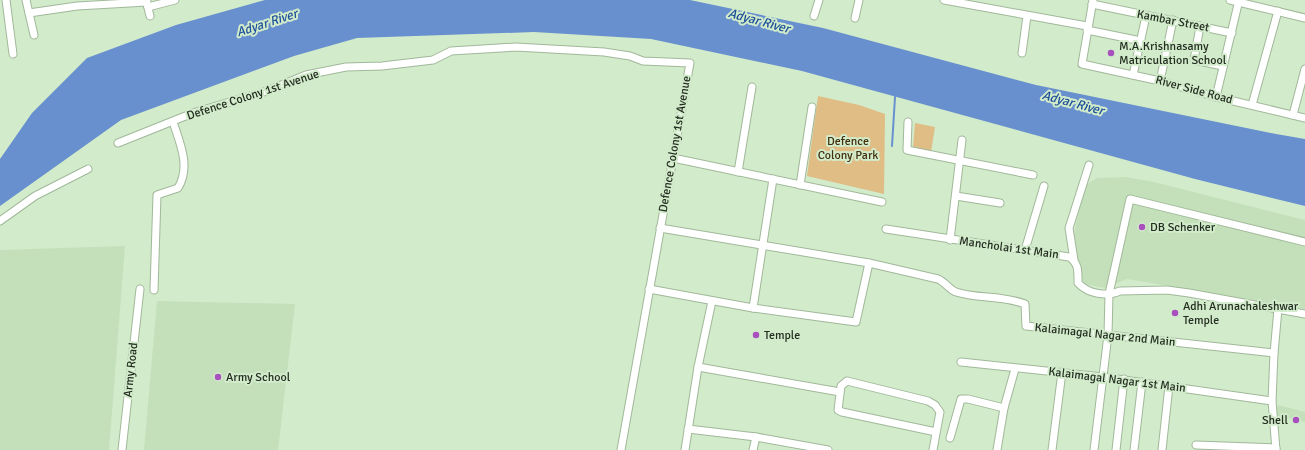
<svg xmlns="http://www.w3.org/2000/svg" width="1305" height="450" font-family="Signika,sans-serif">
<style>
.built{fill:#c3e0ba}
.green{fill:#e0bd85}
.water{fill:#6890ce}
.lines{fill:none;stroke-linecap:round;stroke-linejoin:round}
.stream{stroke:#6890ce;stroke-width:2}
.minor-casing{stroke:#a1b89a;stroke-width:9}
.minor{stroke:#fff;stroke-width:7}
.poi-dot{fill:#a750be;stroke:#d2ebcb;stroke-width:1.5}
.labels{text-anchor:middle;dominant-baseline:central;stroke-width:4;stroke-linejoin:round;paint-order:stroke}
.street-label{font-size:12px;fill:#242d21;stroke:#d2ebcb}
.poi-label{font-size:12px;fill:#242d21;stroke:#d2ebcb;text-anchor:start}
.park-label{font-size:12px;fill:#412e0e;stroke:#d2ebcb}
.water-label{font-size:13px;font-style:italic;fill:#1c4f99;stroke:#d2ebcb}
</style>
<rect width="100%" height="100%" fill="#d2ebcb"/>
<g class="built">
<path d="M1125,177L1154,182L1305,220V309L1127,279L1105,288L1084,284L1073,244L1076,223L1086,185L1097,178Z"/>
<path d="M125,246L109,450H0V250Z"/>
<path d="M157,301L295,304L278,450H144Z"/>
<path d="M1278,405L1305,412V422L1275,415Z"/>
</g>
<g class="green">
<path d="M818,96L859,105L885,114L884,194L807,176Z"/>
<path d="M915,123L935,127L931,152L913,147Z"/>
</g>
<path class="water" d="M265,0H690L823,28L1036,85L1276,134L1305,139V206L1195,179L802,71L651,39L534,32L357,38L294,56L121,120L0,206V159L32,113L87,58L176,25Z"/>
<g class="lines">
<path class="stream" d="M892,146L895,97"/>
<g class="minor-casing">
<g id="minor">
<path d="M6,0L13,54"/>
<path d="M26,0L34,35"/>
<path d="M944,0L1087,26"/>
<path d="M1093,0L1082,64L1160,81L1216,97L1305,118"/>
<path d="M1230,0L1305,18"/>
<path d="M147,4L150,16"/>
<path d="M1092,4L1232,33"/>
<path d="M148,7L175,0"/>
<path d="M29,13L77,6L147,2"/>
<path d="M814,16L819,0"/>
<path d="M855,18L859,0"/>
<path d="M1200,26L1194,60L1223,66"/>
<path d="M1087,30L1141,41"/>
<path d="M1022,53L1027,16"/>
<path d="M1133,75L1146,16"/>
<path d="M1160,81L1173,20"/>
<path d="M1216,97L1239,0"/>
<path d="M1252,105L1278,11"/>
<path d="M1293,115L1305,69"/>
<path d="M908,122L907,150L1033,175"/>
<path d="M118,143L193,113L267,91L306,75L346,67L382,66L433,60L451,51L516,47L604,52L630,56L643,61L690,63L621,450"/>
<path d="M673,158L882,202"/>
<path d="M738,172L752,87"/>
<path d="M800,185L812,107"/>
<path d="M956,196L1000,203"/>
<path d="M0,221L35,196L88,169"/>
<path d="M660,228L869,263L938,279C945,282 950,290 956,292C977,299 1002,295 1025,304L1026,326L1274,353"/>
<path d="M886,229L1069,257C1079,263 1078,272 1078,283C1088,294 1107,297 1120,291L1167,290L1189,293L1305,314"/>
<path d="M950,240L962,140"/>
<path d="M1025,250L1044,186"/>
<path d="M1074,260L1069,228L1089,165"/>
<path d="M649,289L753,308L856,322L869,263"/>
<path d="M154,290L157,195L178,188C191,167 180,143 173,122"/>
<path d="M753,308L773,179"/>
<path d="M961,362L1103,377L1272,401"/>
<path d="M698,367L840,392"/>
<path d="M688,429L756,437L828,450"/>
<path d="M950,438L961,399H968L1004,408"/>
<path d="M1196,445L1276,448"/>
<path d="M122,450L140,289"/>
<path d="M685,450L698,367L712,301"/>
<path d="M753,450L756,437"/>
<path d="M933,450L940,412L935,405L928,401L847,381L841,386L838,410L842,412L936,432"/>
<path d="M997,450L1004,408L1015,369"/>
<path d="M1052,450L1062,372"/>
<path d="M1094,450L1108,335L1109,294L1130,199L1305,242"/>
<path d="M1116,450L1124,379"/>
<path d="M1134,450L1142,382"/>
<path d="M1162,450L1169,386"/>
<path d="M1276,450L1272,401L1274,353L1278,309"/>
</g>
</g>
<use href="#minor" class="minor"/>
</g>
<g class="poi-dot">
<circle cx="1111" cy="53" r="4"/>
<circle cx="1142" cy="227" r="4"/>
<circle cx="1175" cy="313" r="4"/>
<circle cx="756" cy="335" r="4"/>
<circle cx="218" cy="377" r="4"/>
<circle cx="1296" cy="420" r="4"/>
</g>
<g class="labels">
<g class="street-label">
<text transform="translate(1173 21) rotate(11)">Kambar Street</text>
<text transform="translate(1194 90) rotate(15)">River Side Road</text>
<text transform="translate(253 95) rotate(-18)">Defence Colony 1st Avenue</text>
<text transform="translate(675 144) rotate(-80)">Defence Colony 1st Avenue</text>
<text transform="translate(1009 248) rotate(8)">Mancholai 1st Main</text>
<text transform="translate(1105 335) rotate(6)">Kalaimagal Nagar 2nd Main</text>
<text transform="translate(131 370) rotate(-84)">Army Road</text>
<text transform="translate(1117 380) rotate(7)">Kalaimagal Nagar 1st Main</text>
</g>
<g class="poi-label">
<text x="1119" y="46">M.A.Krishnasamy<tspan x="1119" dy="14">Matriculation School</tspan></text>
<text x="1150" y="227">DB Schenker</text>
<text x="1183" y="306">Adhi Arunachaleshwar<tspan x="1183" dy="14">Temple</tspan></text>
<text x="764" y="335">Temple</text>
<text x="226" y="377">Army School</text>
<text x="1288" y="420" text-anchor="end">Shell</text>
</g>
<g class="park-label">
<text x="848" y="141">Defence<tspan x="848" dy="14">Colony Park</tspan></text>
</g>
<g class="water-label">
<text transform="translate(759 21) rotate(15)">Adyar River</text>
<text transform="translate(267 23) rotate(-18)">Adyar River</text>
<text transform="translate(1073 103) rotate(15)">Adyar River</text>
</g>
</g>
</svg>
